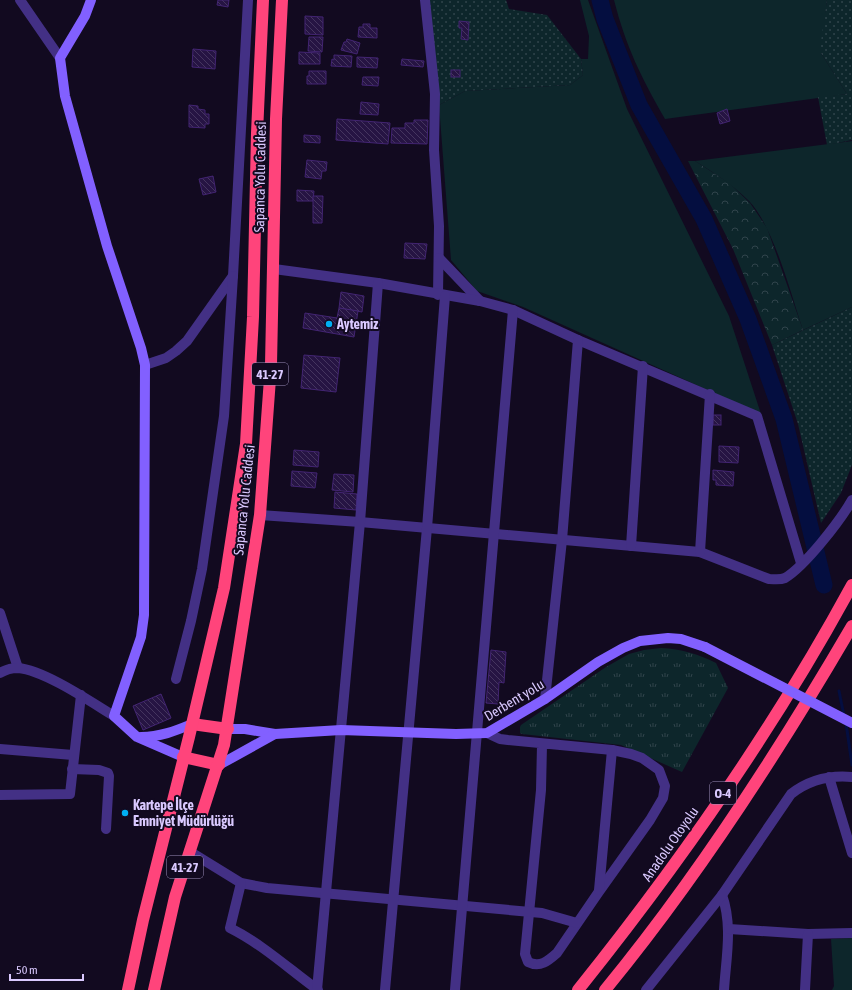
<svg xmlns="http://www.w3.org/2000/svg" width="852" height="990" font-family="'Asap Condensed',sans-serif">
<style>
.grass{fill:#0d262b}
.forest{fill:url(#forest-crowns)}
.park{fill:url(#park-tufts)}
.garden{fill:url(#garden-dots)}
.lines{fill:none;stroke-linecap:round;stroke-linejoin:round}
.stream{stroke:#040e40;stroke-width:3}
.river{stroke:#040e40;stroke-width:17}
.building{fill:url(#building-back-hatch);stroke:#422472}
.street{stroke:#433085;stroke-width:10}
.secondary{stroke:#8260ff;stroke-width:10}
.highway{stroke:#ff447b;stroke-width:12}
.secondary-bridge{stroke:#8260ff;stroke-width:10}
.poi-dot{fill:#00aff4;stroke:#120a20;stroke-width:1.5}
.labels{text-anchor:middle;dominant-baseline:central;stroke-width:4;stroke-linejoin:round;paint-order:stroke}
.shield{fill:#120a20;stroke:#9e90bc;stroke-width:1}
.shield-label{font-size:13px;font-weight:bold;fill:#dac9ff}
.street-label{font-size:14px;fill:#dac9ff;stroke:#120a20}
.poi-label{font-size:14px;font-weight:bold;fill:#dac9ff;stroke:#120a20;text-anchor:start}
</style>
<defs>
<pattern id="forest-crowns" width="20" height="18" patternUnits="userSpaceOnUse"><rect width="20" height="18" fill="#0d262b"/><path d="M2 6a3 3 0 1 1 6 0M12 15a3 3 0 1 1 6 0" fill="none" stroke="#30444b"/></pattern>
<pattern id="park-tufts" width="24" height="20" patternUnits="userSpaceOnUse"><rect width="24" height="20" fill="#0d262b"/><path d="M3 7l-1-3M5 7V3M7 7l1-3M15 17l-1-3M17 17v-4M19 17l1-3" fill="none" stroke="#30444b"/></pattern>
<pattern id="garden-dots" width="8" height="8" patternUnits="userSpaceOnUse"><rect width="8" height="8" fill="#0d262b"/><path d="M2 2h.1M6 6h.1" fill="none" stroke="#30444b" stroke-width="1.8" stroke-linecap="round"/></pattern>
<pattern id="building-back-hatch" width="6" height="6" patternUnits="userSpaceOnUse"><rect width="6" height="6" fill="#261443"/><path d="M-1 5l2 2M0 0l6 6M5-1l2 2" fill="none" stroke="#45355f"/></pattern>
</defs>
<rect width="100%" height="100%" fill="#120a20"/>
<g class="grass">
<path d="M580,0H588L627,109L729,316L761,414L523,307L477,291L451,260L439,105L465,91L570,85L583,75L581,59H588L589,36Z"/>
<path d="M614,0H827L821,53L847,94L665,119C641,77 626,47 614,0Z"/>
<path d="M852,141V307L803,330C791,295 774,227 749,201C733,185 714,173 695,161Z"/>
<path d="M852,938V990H832L834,986L831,939Z"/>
</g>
<path class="forest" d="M688,161H695L729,183L750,203L767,228L803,330L772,345L733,249Z"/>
<path class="park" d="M661,648C681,649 698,654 716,663L728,688L682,772L621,745L522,734L520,733V727L521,725L606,667L629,654L644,650Z"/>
<g class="garden">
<path d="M425,0H506L509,9L547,15L581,59L583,75L570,85L465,91L439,105Z"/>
<path d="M827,0H852V140L827,145L818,97L847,94L821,53V41Z"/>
<path d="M852,307V465L841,493L821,523L798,424L772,345Z"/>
</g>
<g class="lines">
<g class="stream">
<path d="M839,691L844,716"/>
<path d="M846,723L852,765"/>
</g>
<path class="river" d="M600,0L605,19L639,105L704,219L748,319L784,419L824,585"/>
</g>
<g class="building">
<path d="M218,0H229L228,7L217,5Z"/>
<path d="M305,16L323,17V35L305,34Z"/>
<path d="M459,21L469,22L468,40L461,39L462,28H459Z"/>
<path d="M363,24H370V28H377V38L358,37L359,27H363Z"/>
<path d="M309,37H323L322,52L308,51Z"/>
<path d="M347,39L360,43L357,54L341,50L344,42H346Z"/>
<path d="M193,49L216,51L215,69L192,67Z"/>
<path d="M299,52L320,53V64H299Z"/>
<path d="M334,55L352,56L351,67L331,66L332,59L334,60Z"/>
<path d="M357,57L378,58L377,68L357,67Z"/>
<path d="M402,59L424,61L423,67L401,65Z"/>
<rect x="451" y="70" width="9" height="7"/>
<path d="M309,71H326V84H307V76H309Z"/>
<path d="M363,77H379L378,86L362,85Z"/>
<path d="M361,102L379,104L378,115L360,114Z"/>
<path d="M189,105L198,106V109L205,110V114H209V124H205V128L189,127Z"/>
<path d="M727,109L730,121L720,124L717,113Z"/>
<path d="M337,119L390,123L388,144L336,140Z"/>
<path d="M414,120H428L427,144L391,143L392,128H405V123H414Z"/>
<path d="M304,135L320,136V143L304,142Z"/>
<path d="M307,160L327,162L326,171H322L321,179L305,177Z"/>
<path d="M213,176L216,192L203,195L199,179Z"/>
<path d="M297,190L314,191L313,201H297Z"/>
<path d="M313,196H323L322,223H313Z"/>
<path d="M405,243L427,244L425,259L404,258Z"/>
<path d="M341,292L364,296L362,312L339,308Z"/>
<path d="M339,308L358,311L354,337L303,328L305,313L337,318Z"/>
<path d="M304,355L340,358L336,392L301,388Z"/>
<rect x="713" y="415" width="8" height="10"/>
<path d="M719,446L739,447L738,463L719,462Z"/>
<path d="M294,450L319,452L318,467L293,465Z"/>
<path d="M713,470L734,472L733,486L716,485V480H713Z"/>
<path d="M292,471L317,473L315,488L291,486Z"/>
<path d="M334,474L354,475L353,492L332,490Z"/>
<path d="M335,492L357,494L356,510L334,508Z"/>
<path d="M491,650L506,652L504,683L499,682L498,704L486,703Z"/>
<path d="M161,694L171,718L143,730L133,706Z"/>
</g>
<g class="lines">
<g class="street">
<path d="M20,0L60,58"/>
<path d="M425,0L435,94L434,150L439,226L438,295"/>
<path d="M439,258L480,301"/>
<path d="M274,269L378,283L480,301L513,310L578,340L757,416L801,563"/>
<path d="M145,365L166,358L176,351L187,341L233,276L248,0"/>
<path d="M260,515L360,522L700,552L769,579C775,579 780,580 785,578C805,566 840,521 852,500"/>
<path d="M631,546L643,366"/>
<path d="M700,552L710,394"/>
<path d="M0,613L18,668"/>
<path d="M0,673C5,670 12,668 18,668C44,670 91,702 114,716"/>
<path d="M176,679L191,621L202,569L224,416L233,276"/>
<path d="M545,699L562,540L578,340"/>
<path d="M487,733L500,739L508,740L612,750L631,754L642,758L659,770L665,786L663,798L650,820L598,893L557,953C548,961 540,968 528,962L525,954L541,790L542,745"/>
<path d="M0,749L73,755"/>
<path d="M72,769L99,770L108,773L109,776L106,829"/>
<path d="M829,777L852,853"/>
<path d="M0,795L70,794L81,695"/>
<path d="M189,851L241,883L267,888L542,913L577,923"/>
<path d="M241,883L230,928C262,944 289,969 318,990"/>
<path d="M599,890L612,750"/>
<path d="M722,895C733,926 726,958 724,990"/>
<path d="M729,929L808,934L852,933"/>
<path d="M317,990L360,522L378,283"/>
<path d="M385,990L427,528L445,296"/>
<path d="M455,990L513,310"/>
<path d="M646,990L722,895L791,794C809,780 830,775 852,777"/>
<path d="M805,990L808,934"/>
</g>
<g class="secondary">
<path d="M91,0L85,16L60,58L65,96L107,246L141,348L145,365L144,615L141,637L114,716L137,737L183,757"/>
<path d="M228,729H245L275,734L341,730L456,734L487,733L545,699L598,662L623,648L640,641L668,638L681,639L705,647"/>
<path d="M141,737C160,737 175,731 192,724"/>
<path d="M219,765L275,734"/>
</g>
<g class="highway">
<path d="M192,724L228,729"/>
<path d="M183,757L219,765"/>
<path d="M128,990L143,920L189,737L224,588L246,444L253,317L257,133L263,0"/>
<path d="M154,990L175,897L224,745L260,515L271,365L276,119L282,0"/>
<path d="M578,990C679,864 775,727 852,585"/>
<path d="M605,990C698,877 778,753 852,626"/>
</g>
<path class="secondary-bridge" d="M705,647L852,723"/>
</g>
<g class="poi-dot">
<circle cx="329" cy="324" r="4"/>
<circle cx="125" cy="813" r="4"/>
</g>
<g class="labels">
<g class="shield">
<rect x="252" y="363" width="36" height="22" rx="3"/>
<rect x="710" y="782" width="26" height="22" rx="3"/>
<rect x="167" y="856" width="36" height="22" rx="3"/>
</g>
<g class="shield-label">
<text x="270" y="374">41-27</text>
<text x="723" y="793">O-4</text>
<text x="185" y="867">41-27</text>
</g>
<g class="street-label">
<text transform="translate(260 177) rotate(-89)">Sapanca Yolu Caddesi</text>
<text transform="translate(244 500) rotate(-84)">Sapanca Yolu Caddesi</text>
<text transform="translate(514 700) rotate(-31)">Derbent yolu</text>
<text transform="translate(670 844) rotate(-55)">Anadolu Otoyolu</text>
</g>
<g class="poi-label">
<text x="337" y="324">Aytemiz</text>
<text x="133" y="805">Kartepe İlçe<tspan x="133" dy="16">Emniyet Müdürlüğü</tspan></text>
</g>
</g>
<path d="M10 974v6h73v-6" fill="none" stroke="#dac9ff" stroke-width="2"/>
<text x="16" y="974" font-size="12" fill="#dac9ff" stroke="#120a20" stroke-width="3" paint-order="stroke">50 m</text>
</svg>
